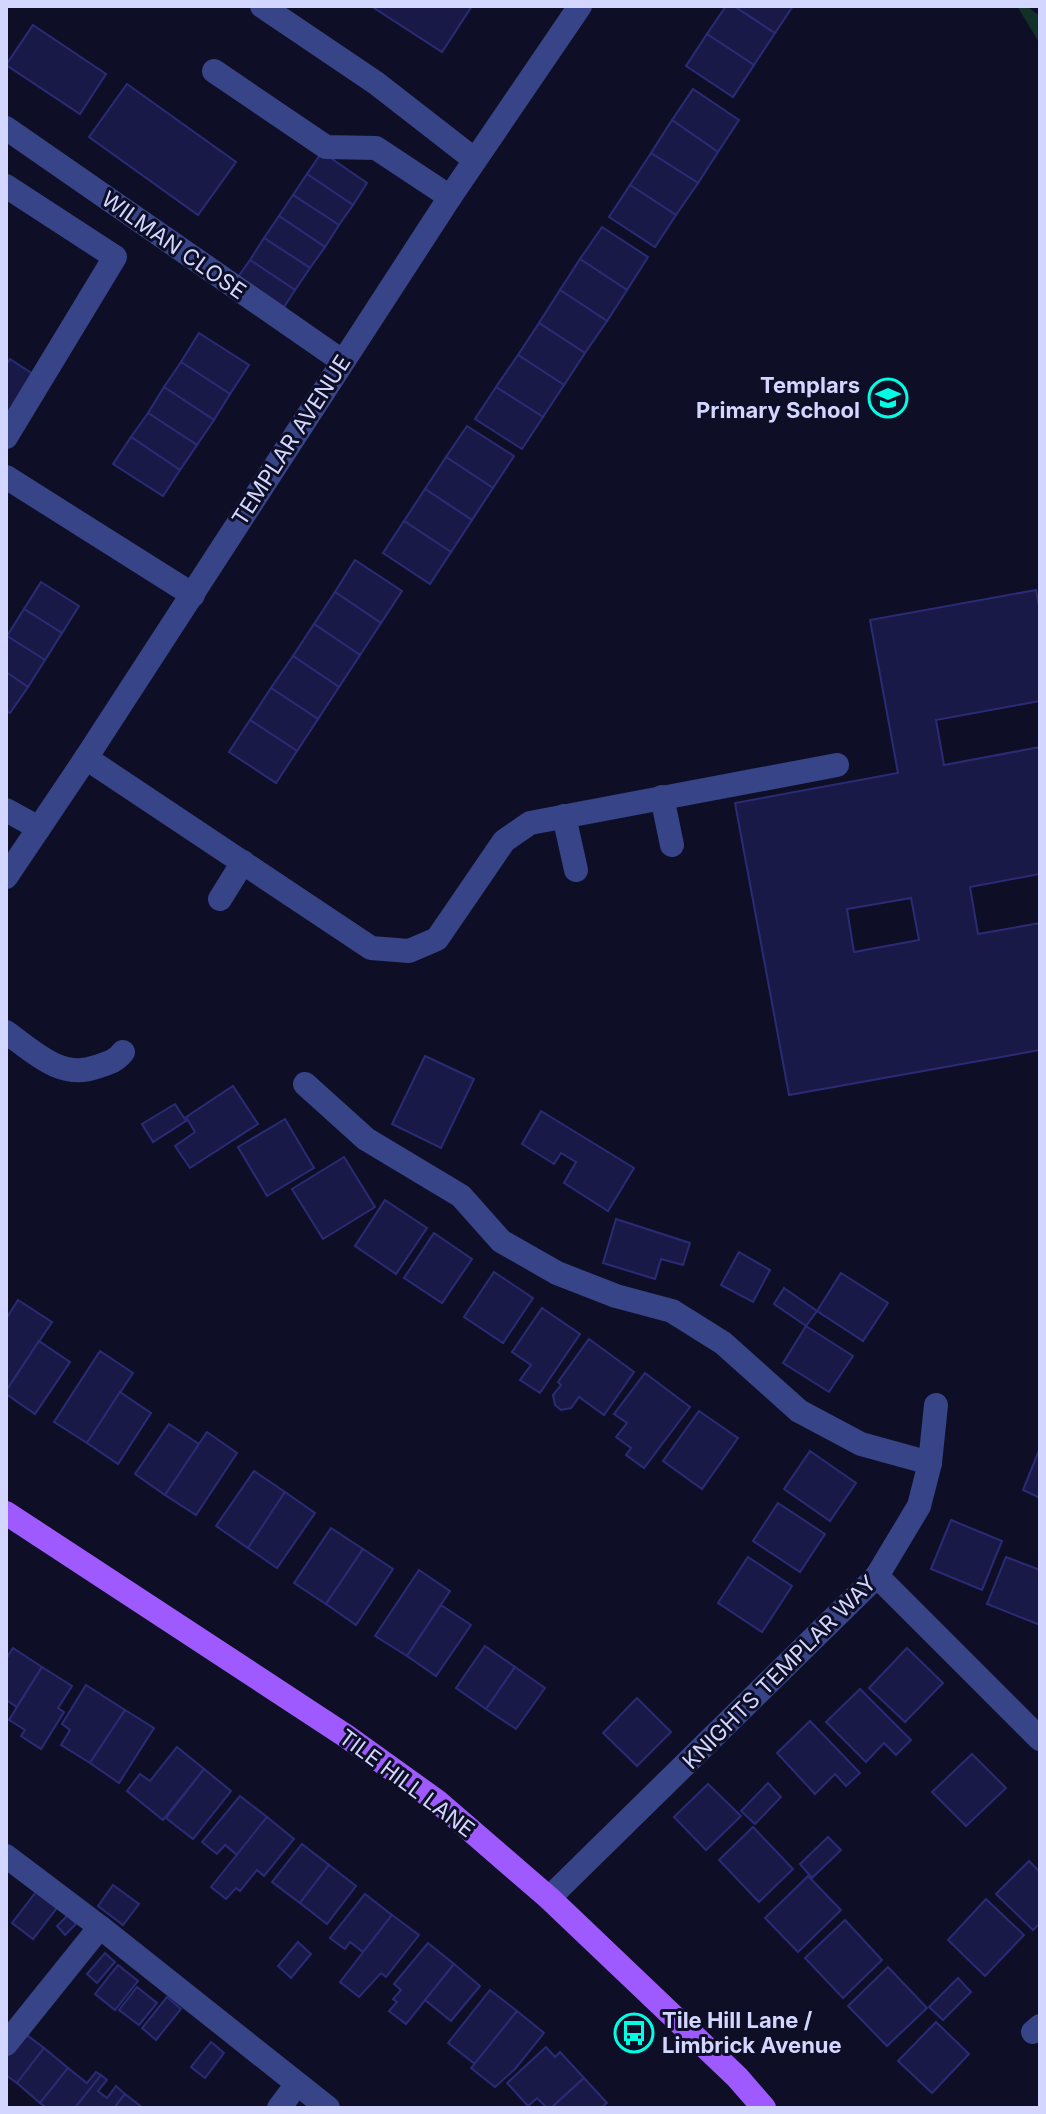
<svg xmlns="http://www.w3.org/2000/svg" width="1046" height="2114" font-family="Inter,sans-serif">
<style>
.green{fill:#103028}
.building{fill:#191948;stroke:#2a2b75;stroke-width:2;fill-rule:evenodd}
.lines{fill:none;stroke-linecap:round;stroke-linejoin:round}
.minor{stroke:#374487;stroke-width:24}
.major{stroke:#9f5aff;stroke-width:24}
.labels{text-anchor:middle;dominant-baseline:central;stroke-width:6;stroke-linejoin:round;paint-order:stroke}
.street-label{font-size:22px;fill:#d3d7ff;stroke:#0e0f26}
.poi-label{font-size:22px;font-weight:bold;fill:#d3d7ff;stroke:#0e0f26;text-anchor:end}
</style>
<rect width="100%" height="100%" fill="#0e0f26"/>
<path class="green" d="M1017,6H1026L1040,16V44Z"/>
<g class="building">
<path d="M371,6H472L442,52Z"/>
<path d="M726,6H734L775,33L754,65L707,34Z"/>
<path d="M734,6H793L775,33Z"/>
<path d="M33,25L106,74L80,114L6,65Z"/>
<path d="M707,34L754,65L733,97L686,66Z"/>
<path d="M127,84L236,162L198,215L89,137Z"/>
<path d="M693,89L739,120L718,152L672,120Z"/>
<path d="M672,120L718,152L698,183L651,153Z"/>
<path d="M322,152L367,183L353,205L307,174Z"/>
<path d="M651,153L698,183L676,215L630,185Z"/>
<path d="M307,174L353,205L339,225L293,195Z"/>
<path d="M630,185L676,215L655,247L609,217Z"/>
<path d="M293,195L339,225L325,247L279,216Z"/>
<path d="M279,216L325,247L310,268L264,238Z"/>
<path d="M602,227L648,257L627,290L580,259Z"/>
<path d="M264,238L310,268L295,290L250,260Z"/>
<path d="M580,259L627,290L607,321L560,290Z"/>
<path d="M250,260L295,290L284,307L238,277Z"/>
<path d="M560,290L607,321L585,353L539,323Z"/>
<path d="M539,323L585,353L564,385L518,355Z"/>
<path d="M199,333L249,365L230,394L181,362Z"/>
<path d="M518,355L564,385L543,417L496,387Z"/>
<path d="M10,359L36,376L13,414L6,410V365Z"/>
<path d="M181,362L230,394L214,420L164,387Z"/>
<path d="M164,387L214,420L197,445L148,413Z"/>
<path d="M496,387L543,417L522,449L475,419Z"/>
<path d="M148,413L197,445L180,470L131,437Z"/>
<path d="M467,426L514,456L493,488L446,457Z"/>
<path d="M131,437L180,470L163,496L113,464Z"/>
<path d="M446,457L493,488L472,520L425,489Z"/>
<path d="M425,489L472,520L451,552L404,521Z"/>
<path d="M404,521L451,552L430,584L383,553Z"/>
<path d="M355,560L402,591L381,623L335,592Z"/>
<path d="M41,582L79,606L62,633L24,609Z"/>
<path d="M1036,590L1040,612V701L936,720L944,765L1040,747V874L970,887L978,934L1040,923V1050L789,1095L735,803L898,773L870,620ZM911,898L919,940L854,952L847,909Z"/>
<path d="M335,592L381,623L360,655L314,624Z"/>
<path d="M24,609L62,633L45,660L7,636Z"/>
<path d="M314,624L360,655L339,687L293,656Z"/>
<path d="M7,636L45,660L28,687L6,672Z"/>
<path d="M293,656L339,687L318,719L271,688Z"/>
<path d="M6,672L28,687L10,713L6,710Z"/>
<path d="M271,688L318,719L297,751L250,720Z"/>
<path d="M250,720L297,751L276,783L229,752Z"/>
<path d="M425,1056L474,1079L441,1148L392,1124Z"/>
<path d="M233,1086L258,1124L190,1168L175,1146L195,1132L186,1117Z"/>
<path d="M175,1104L186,1121L153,1142L142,1124Z"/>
<path d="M541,1111L634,1168L608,1211L564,1183L576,1162L561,1153L554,1164L522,1144Z"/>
<path d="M285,1119L314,1168L267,1196L238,1147Z"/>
<path d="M344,1157L375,1207L323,1239L292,1189Z"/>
<path d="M385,1200L427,1228L396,1274L355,1246Z"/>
<path d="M616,1219L690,1243L683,1265L661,1259L655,1279L603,1263Z"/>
<path d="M434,1233L472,1259L442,1303L404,1278Z"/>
<path d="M739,1252L770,1270L753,1302L721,1285Z"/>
<path d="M494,1272L533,1298L503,1343L464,1317Z"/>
<path d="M841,1273L888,1303L863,1341L817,1311Z"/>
<path d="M784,1288L817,1311L806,1326L774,1304Z"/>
<path d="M18,1300L52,1322L6,1391V1319Z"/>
<path d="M542,1308L580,1334L540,1393L520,1380L531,1365L512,1352Z"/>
<path d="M806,1326L853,1356L829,1392L783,1363Z"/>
<path d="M589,1339L634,1372L604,1415L579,1397L571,1408L561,1410L555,1405L553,1395L561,1385L558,1382Z"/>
<path d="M39,1341L70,1362L35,1414L6,1394V1391Z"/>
<path d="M100,1351L133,1373L87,1443L54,1422Z"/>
<path d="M645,1373L690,1407L644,1468L626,1455L631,1448L616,1437L627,1423L614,1414Z"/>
<path d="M120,1392L151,1413L118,1464L87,1443Z"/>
<path d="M699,1411L738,1438L702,1489L663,1461Z"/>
<path d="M169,1424L199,1444L165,1495L135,1474Z"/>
<path d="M207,1432L237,1453L196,1515L165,1495Z"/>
<path d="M1040,1448V1498L1023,1490Z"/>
<path d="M810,1451L856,1483L830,1521L784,1489Z"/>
<path d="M254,1471L285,1492L248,1548L216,1526Z"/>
<path d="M285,1492L315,1513L277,1568L248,1548Z"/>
<path d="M778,1503L825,1534L800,1572L753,1541Z"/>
<path d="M951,1520L1002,1541L982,1590L931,1569Z"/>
<path d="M331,1528L363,1549L326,1604L294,1583Z"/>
<path d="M363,1549L393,1569L356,1625L326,1604Z"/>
<path d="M748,1557L792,1586L762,1632L718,1603Z"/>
<path d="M1006,1557L1040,1570V1625L987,1604Z"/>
<path d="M419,1570L450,1591L407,1656L375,1636Z"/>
<path d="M441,1605L471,1625L436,1676L407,1656Z"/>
<path d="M485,1646L515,1667L486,1709L456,1688Z"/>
<path d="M13,1648L42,1667L17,1707L6,1700V1659Z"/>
<path d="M907,1648L943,1683L905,1722L869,1688Z"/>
<path d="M42,1667L72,1686L58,1708L64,1712L41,1749L21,1736L25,1730L9,1720Z"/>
<path d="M515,1667L545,1688L516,1729L486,1709Z"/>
<path d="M86,1685L125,1710L90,1763L61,1745L70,1730L62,1724Z"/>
<path d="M860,1689L911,1740L896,1755L884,1743L866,1762L826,1722Z"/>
<path d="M637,1698L671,1732L637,1766L603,1733Z"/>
<path d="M125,1710L154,1728L119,1783L90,1763Z"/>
<path d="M810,1721L860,1773L846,1786L835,1774L815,1794L777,1753Z"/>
<path d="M177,1747L204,1769L163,1820L127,1791L140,1774L150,1781Z"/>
<path d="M972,1754L1006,1788L966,1826L932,1792Z"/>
<path d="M204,1769L231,1791L193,1839L166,1818Z"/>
<path d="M768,1783L781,1797L755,1824L741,1811Z"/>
<path d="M708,1784L741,1816L706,1850L674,1817Z"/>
<path d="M240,1796L267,1817L237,1855L225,1845L217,1854L202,1842Z"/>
<path d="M267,1817L294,1839L264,1876L257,1870L240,1891L236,1888L226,1899L211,1887Z"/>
<path d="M753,1827L793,1869L759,1902L719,1860Z"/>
<path d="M828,1837L841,1850L812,1878L800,1864Z"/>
<path d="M302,1844L329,1865L300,1903L272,1882Z"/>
<path d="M1029,1861L1040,1872V1923L1033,1930L996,1894Z"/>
<path d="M329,1865L356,1886L327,1924L300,1903Z"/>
<path d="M808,1876L841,1910L798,1952L765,1918Z"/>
<path d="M113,1885L139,1904L123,1925L98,1906Z"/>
<path d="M36,1892L57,1908L33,1939L12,1923Z"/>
<path d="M365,1894L392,1915L363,1952L350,1942L345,1949L330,1938Z"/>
<path d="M986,1899L1024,1935L985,1976L948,1940Z"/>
<path d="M68,1915L76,1924L65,1935L57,1926Z"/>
<path d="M392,1915L419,1935L386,1977L381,1973L359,1997L340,1982Z"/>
<path d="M845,1920L882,1960L843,1998L805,1958Z"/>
<path d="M298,1942L311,1954L291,1978L278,1966Z"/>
<path d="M428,1943L454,1964L406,2024L389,2011L397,2002L393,1999L401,1990L394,1984Z"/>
<path d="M105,1953L115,1962L97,1983L87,1974Z"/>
<path d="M454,1964L480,1986L451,2021L425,2000Z"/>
<path d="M118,1965L138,1981L115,2010L95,1994Z"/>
<path d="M888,1967L927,2008L887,2046L848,2006Z"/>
<path d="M958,1978L971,1992L943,2020L929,2007Z"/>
<path d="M137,1987L157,2003L139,2025L119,2010Z"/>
<path d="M490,1990L517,2011L475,2064L448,2043Z"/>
<path d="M167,1997L181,2009L156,2040L142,2028Z"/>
<path d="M517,2011L544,2033L515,2069L495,2087L471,2068Z"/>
<path d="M936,2022L969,2054L932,2093L898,2061Z"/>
<path d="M20,2030L44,2048L17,2083L6,2075V2048Z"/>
<path d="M211,2042L224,2053L205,2078L191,2067Z"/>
<path d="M546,2047L555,2057L560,2052L584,2078L551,2108H547L537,2098L528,2106L507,2083Z"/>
<path d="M44,2048L68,2068L40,2103L17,2083Z"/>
<path d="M68,2068L87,2083L96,2072L101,2075L75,2108H47L40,2103Z"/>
<path d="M101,2075L107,2080L98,2091L107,2098L116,2086L125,2094L114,2108H75Z"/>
<path d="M584,2078L607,2103L601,2108H551Z"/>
<path d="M125,2094L143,2108H114Z"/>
</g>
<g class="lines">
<g class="minor">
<path d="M262,6L376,83L475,160"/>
<path d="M214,71L326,147L376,148L450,197"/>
<path d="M6,128L342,361"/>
<path d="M6,186L115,257L6,437"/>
<path d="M6,477L193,595"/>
<path d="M86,758L371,948L409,951L437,939L504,841L530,823L837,765"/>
<path d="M662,797L672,845"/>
<path d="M6,810L39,828"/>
<path d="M564,816L576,870"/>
<path d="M6,877L86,758L450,197L580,6"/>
<path d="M220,899L243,862"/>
<path d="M6,1032C34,1052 61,1080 96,1067C108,1063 115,1062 123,1052"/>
<path d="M305,1084L366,1139L461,1196L501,1241L557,1273L616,1296L672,1311L723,1343L799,1411L861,1444L930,1463"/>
<path d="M877,1576L1040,1739"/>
<path d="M6,1856L100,1927L328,2108"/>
<path d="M549,1898L877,1576L919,1506L930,1463L936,1405"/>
<path d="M1033,2032L1040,2026"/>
<path d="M6,2044L100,1927"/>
<path d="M279,2108L297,2084"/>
</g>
<path class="major" d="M6,1513L346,1736L438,1802L549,1898L737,2077L764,2108"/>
</g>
<defs>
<g id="school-ring" transform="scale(2)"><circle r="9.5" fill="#0e0f26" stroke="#00fee3" stroke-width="1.5"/><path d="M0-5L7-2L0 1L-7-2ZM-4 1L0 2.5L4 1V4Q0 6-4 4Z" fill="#00fee3"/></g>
<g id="bus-ring" transform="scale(2)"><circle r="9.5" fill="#0e0f26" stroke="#00fee3" stroke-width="1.5"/><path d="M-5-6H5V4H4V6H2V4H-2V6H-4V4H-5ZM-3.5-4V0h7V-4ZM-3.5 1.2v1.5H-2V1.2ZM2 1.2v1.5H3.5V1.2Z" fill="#00fee3"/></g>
</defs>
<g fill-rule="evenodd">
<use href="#school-ring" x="888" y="398"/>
<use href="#bus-ring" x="634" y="2033"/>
</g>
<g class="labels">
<g class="street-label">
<text transform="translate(174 245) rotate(35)">WILMAN CLOSE</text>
<text transform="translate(291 440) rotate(-57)">TEMPLAR AVENUE</text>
<text transform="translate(779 1672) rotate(-45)">KNIGHTS TEMPLAR WAY</text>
<text transform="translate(407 1783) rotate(37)">TILE HILL LANE</text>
</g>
<g class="poi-label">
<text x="860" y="385">Templars<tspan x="860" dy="25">Primary School</tspan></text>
<text x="662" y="2020" text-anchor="start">Tile Hill Lane /<tspan x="662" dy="25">Limbrick Avenue</tspan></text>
</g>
</g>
<rect width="1046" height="2114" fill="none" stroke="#d3d7ff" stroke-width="16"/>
</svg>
